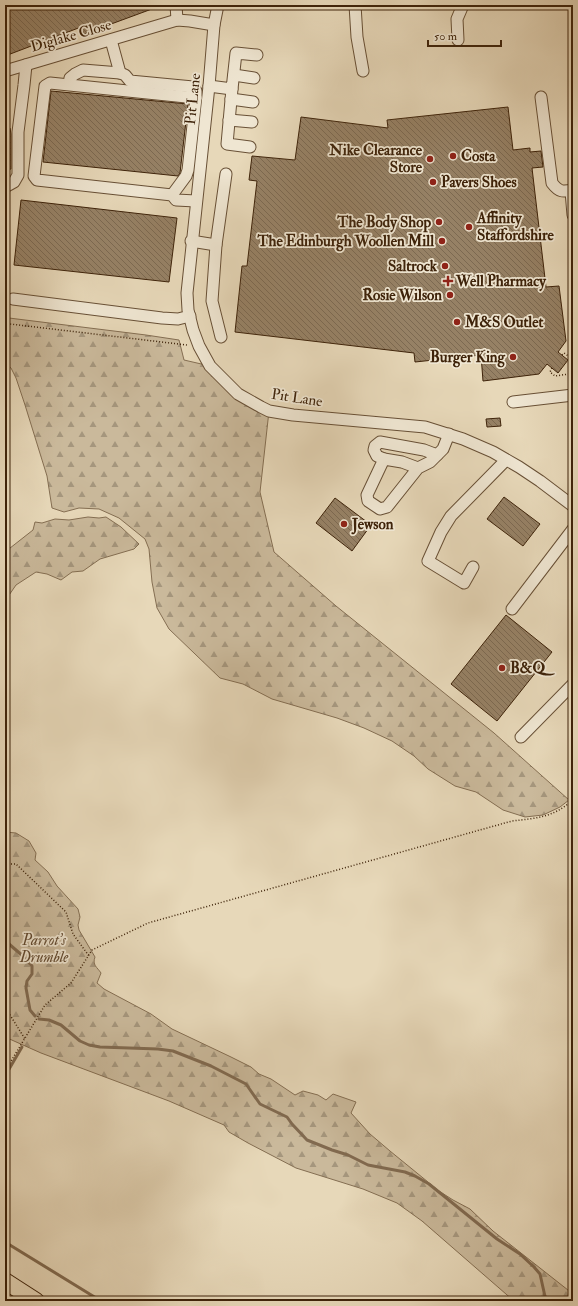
<svg xmlns="http://www.w3.org/2000/svg" width="578" height="1306" font-family="'IM FELL Double Pica',serif">
<style>
.forest{fill:url(#forest-firs);stroke:#846e52}
.lines{fill:none;stroke-linecap:round;stroke-linejoin:round}
.stream{stroke:#816a50;stroke-width:3}
.building{fill:url(#building-back-hatch);stroke:#3e230a}
.minor-casing{stroke:#685036;stroke-width:13}
.highway-casing{stroke:#3e230a;stroke-width:18}
.path{stroke:#3e230a;stroke-width:1.5;stroke-dasharray:1 2;stroke-linecap:butt}
.minor{stroke:#efe6d2;stroke-width:11}
.highway{stroke:#e7d8b9;stroke-width:16}
.poi-dot{fill:#8f2418;stroke:#efe6d2;stroke-width:1.5}
.labels{text-anchor:middle;dominant-baseline:central;stroke-width:3.5;stroke-linejoin:round;paint-order:stroke}
.street-label{font-size:15px;fill:#3e230a;stroke:#efe6d2}
.poi-label{font-size:15px;font-weight:bold;fill:#3e230a;stroke:#efe6d2;text-anchor:start}
.park-label{font-size:15px;font-style:italic;fill:#61482e;stroke:#efe6d2}
</style>
<defs>
<pattern id="forest-firs" width="22" height="20" patternUnits="userSpaceOnUse"><rect width="22" height="20" fill="#cab99b"/><path d="M5 1l3.5 6h-7zM16 11l3.5 6h-7z" fill="#a5967d"/></pattern>
<pattern id="building-back-hatch" width="6" height="6" patternUnits="userSpaceOnUse"><rect width="6" height="6" fill="#968165"/><path d="M-1 5l2 2M0 0l6 6M5-1l2 2" fill="none" stroke="#7c6951"/></pattern>
</defs>
<rect width="100%" height="100%" fill="#e7d8b9"/>
<filter id="stains"><feTurbulence type="fractalNoise" baseFrequency=".005" numOctaves="4"/><feColorMatrix values="0 0 0 0 .2 0 0 0 0 .09 0 0 0 0 .02 0 0 0 .5 -.17"/></filter>
<radialGradient id="worn" r=".72"><stop offset=".6" stop-color="#630" stop-opacity="0"/><stop offset="1" stop-color="#630" stop-opacity=".3"/></radialGradient>
<g class="forest">
<path d="M5,316L9,318L146,335L179,340L184,360L210,366L269,411L260,492L274,552L336,606L494,733L569,800L560,807L543,815L525,817L503,810L476,792L455,786L428,769L414,756L392,741L364,728L337,718L272,699L243,684L220,678L169,629L157,608L152,582L149,549L145,539L119,518L99,509L79,508L64,512L52,508L47,476L25,405L16,378L11,368L5,364Z"/>
<path d="M88,517L99,518L106,517L121,527L139,544L134,549L100,559L83,571L72,572L61,580L47,574L36,572L16,585L5,601V552L33,530L35,522L42,523L55,519L69,520Z"/>
<path d="M5,832L16,833L29,841L36,853L35,860L48,872L57,886L78,909L80,917L78,925L79,930L95,957C92,965 97,967 101,973L97,983L104,989L151,1014L172,1029L231,1057L251,1067L259,1074L271,1079L295,1095L303,1091L318,1095L326,1100L333,1094L356,1102L351,1113L370,1134L390,1151L439,1191L453,1200L470,1209L493,1231L573,1294V1301H514L422,1221L397,1203L363,1189L296,1168L248,1143L229,1132L224,1125L169,1101L41,1053L5,1037Z"/>
</g>
<g class="lines">
<g class="stream">
<path d="M5,932L9,944L24,957L32,966V974L27,981L26,988L30,1010L35,1016"/>
<path d="M39,1019L49,1020L61,1025L80,1041L89,1045L100,1047L158,1049L173,1051L211,1066L246,1084L260,1104L287,1117L292,1124L307,1140L332,1150L348,1155L368,1165L405,1172L415,1176L429,1184L497,1239L520,1254L534,1267L540,1274L546,1301"/>
<path d="M5,1076L22,1047"/>
<path d="M5,1242L101,1301"/>
</g>
</g>
<g class="building">
<path d="M5,5H160V6L84,34L81,27L5,56Z"/>
<path d="M51,91L188,104L180,173L178,176L43,162Z"/>
<path d="M508,107L513,150L530,148V152L541,151L543,167L532,168L546,287L559,286L566,341L558,352L568,360L558,373L547,364L539,374L483,381L481,355L415,362L414,353L235,332L242,266H247L257,181L249,180L252,156L295,160L301,117L388,128L387,120Z"/>
<path d="M5,128H10L11,134V169L5,170Z"/>
<path d="M21,200L177,218L169,282L14,265Z"/>
<path d="M500,418L501,426L487,427L486,419Z"/>
<path d="M504,497L540,524L523,546L487,519Z"/>
<path d="M335,498L371,525L352,551L316,523Z"/>
<path d="M506,615L552,652L497,721L451,684Z"/>
</g>
<g class="lines">
<g class="minor-casing">
<g id="minor">
<path d="M176,5L177,20"/>
<path d="M218,5L214,25L209,86L187,293L188,310L193,330L199,346L210,366L238,394L261,407L269,411L293,415L425,427L463,439L493,452L519,467L540,481L573,506"/>
<path d="M355,5L357,37L363,71"/>
<path d="M111,40L120,73"/>
<path d="M458,40L457,19L463,5"/>
<path d="M5,71L177,20L190,21L214,25"/>
<path d="M234,75L254,78"/>
<path d="M69,84L70,78L75,74L83,70L120,73L125,75L130,81L193,87L196,91V98L188,170L186,176L172,195"/>
<path d="M209,86L232,89L236,53L257,55"/>
<path d="M232,89L227,144L250,147"/>
<path d="M541,97L552,183C559,192 562,192 573,190"/>
<path d="M231,99L253,102"/>
<path d="M229,120L252,122"/>
<path d="M5,187L14,182L18,175V132L24,85L26,65"/>
<path d="M571,191L573,215"/>
<path d="M196,201L176,200L172,195L37,180L34,176L45,86L50,83L196,98"/>
<path d="M191,241L216,245"/>
<path d="M13,299L162,318L178,319L190,316"/>
<path d="M221,337L212,301L216,245L226,174"/>
<path d="M513,402L573,395"/>
<path d="M384,459L377,456L374,450L375,446L380,442L424,450L437,455"/>
<path d="M418,468L402,462L384,459L367,495L368,501L380,509L387,507L418,468L430,462L443,449L449,434"/>
<path d="M473,567L464,583L428,561L441,532L451,516L506,460"/>
<path d="M512,609L573,529"/>
<path d="M521,737L573,684"/>
</g>
</g>
<g class="highway-casing">
<path id="highway" d="M5,1281L36,1301"/>
</g>
<g class="path">
<path d="M5,321L10,324L187,345"/>
<path d="M562,355L564,353L570,357L569,374"/>
<path d="M552,368L550,372L555,376L569,374L573,378"/>
<path d="M5,864H16L66,912L73,934L89,956"/>
<path d="M5,1007L25,1039"/>
<path d="M5,1071L45,1005L71,983L92,950L148,923L512,821C537,818 552,818 573,800"/>
</g>
<use href="#minor" class="minor"/>
<use href="#highway" class="highway"/>
</g>
<g class="poi-dot">
<circle cx="453" cy="156" r="4"/>
<circle cx="430" cy="159" r="4"/>
<circle cx="433" cy="182" r="4"/>
<circle cx="439" cy="222" r="4"/>
<circle cx="469" cy="227" r="4"/>
<circle cx="442" cy="241" r="4"/>
<circle cx="445" cy="266" r="4"/>
<path d="M446 275h4v4h4v4h-4v4h-4v-4h-4v-4h4z"/>
<circle cx="450" cy="295" r="4"/>
<circle cx="457" cy="322" r="4"/>
<circle cx="513" cy="357" r="4"/>
<circle cx="344" cy="524" r="4"/>
<circle cx="502" cy="668" r="4"/>
</g>
<g class="labels">
<g class="street-label">
<text transform="translate(71 36) rotate(-16)">Diglake Close</text>
<text transform="translate(193 99) rotate(-84)">Pit Lane</text>
<text transform="translate(297 398) rotate(9)">Pit Lane</text>
</g>
<g class="poi-label">
<text x="422" y="150" text-anchor="end">Nike Clearance<tspan x="422" dy="17">Store</tspan></text>
<text x="461" y="156">Costa</text>
<text x="441" y="182">Pavers Shoes</text>
<text x="477" y="218">Affinity<tspan x="477" dy="17">Staffordshire</tspan></text>
<text x="431" y="222" text-anchor="end">The Body Shop</text>
<text x="434" y="241" text-anchor="end">The Edinburgh Woollen Mill</text>
<text x="437" y="266" text-anchor="end">Saltrock</text>
<text x="456" y="281">Well Pharmacy</text>
<text x="442" y="295" text-anchor="end">Rosie Wilson</text>
<text x="465" y="322">M&amp;S Outlet</text>
<text x="505" y="357" text-anchor="end">Burger King</text>
<text x="352" y="524">Jewson</text>
<text x="510" y="668">B&amp;Q</text>
</g>
<g class="park-label">
<text x="44" y="940">Parrot's<tspan x="44" dy="17">Drumble</tspan></text>
</g>
</g>
<rect width="578" height="1306" fill="none" stroke="#e7d8b9" stroke-width="20"/>
<rect x="6" y="6" width="566" height="1294" fill="none" stroke="#3e230a" stroke-width="2"/>
<rect x="10" y="10" width="558" height="1286" fill="none" stroke="#3e230a"/>
<path d="M428 40v6h73v-6" fill="none" stroke="#3e230a" stroke-width="2"/>
<text x="434" y="40" font-size="12" fill="#3e230a" stroke="#efe6d2" stroke-width="3" paint-order="stroke">50 m</text>
<rect width="100%" height="100%" filter="url(#stains)"/>
<rect width="100%" height="100%" fill="url(#worn)"/>
</svg>
